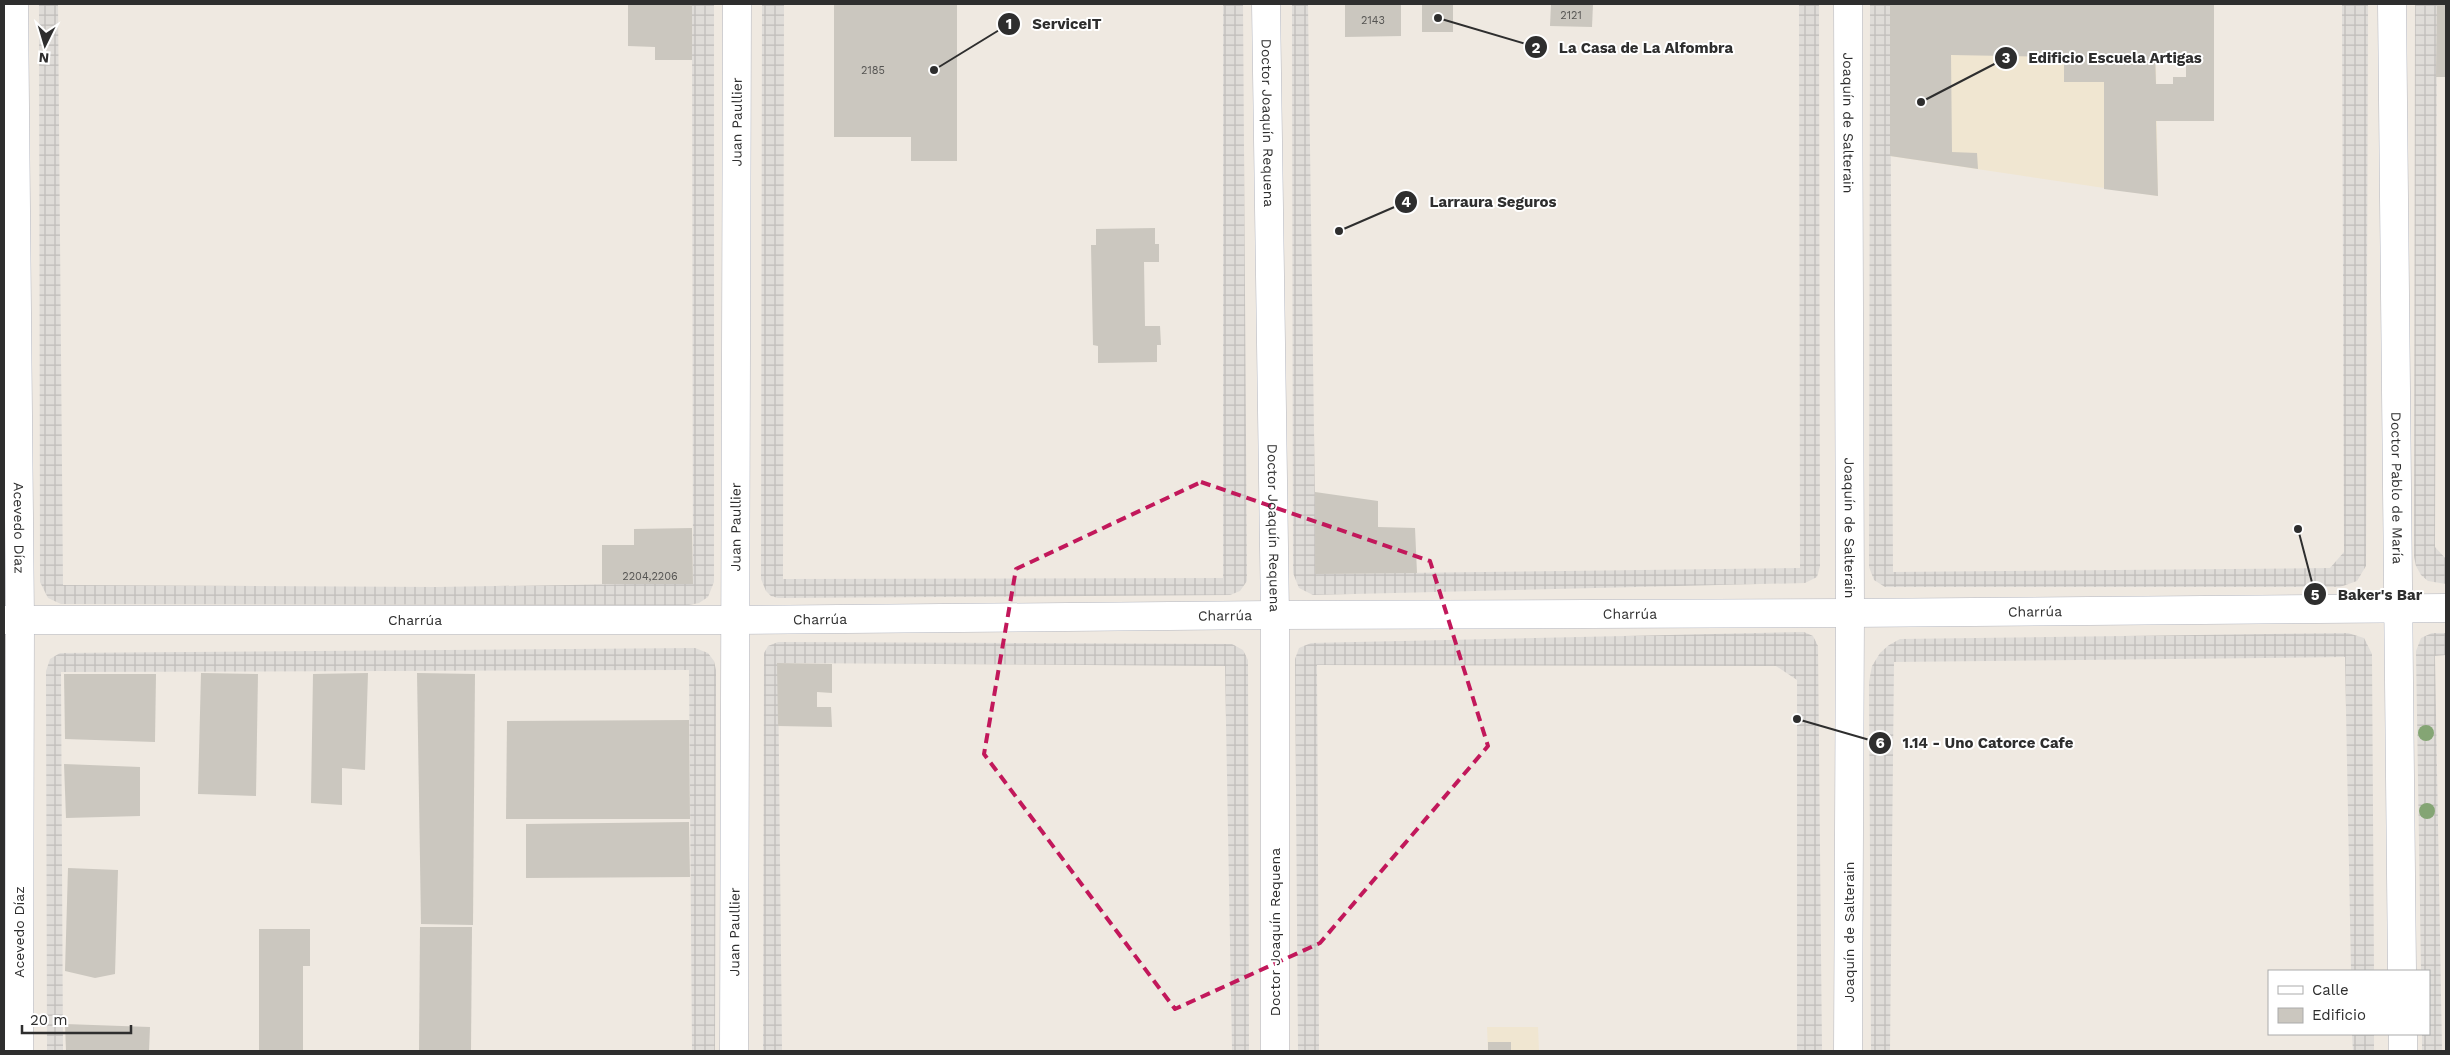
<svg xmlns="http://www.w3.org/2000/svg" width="2450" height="1055" font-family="'Work Sans',sans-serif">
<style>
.education{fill:#f0e6d1}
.plaza{fill:url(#plaza-grid)}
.building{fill:#cbc7bf;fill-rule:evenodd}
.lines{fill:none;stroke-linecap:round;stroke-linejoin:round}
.street-casing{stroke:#b4b7c1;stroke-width:29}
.secondary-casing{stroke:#b4b7c1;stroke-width:29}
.street{stroke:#fff;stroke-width:28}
.secondary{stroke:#fff;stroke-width:28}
.tree{fill:#84a574}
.marked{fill:none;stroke:#c2185b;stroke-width:4;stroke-dasharray:10 6;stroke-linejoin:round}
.labels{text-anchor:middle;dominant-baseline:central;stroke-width:4;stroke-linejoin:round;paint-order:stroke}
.number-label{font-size:11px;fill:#555452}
.street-label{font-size:14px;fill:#2e2e2e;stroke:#fff}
.leader{fill:none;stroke:#2e2e2e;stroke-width:2}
.callout-dot{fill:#2e2e2e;stroke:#fff;stroke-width:2}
.mark-label{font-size:15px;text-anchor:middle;font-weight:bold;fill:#fff}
.callout-label{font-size:15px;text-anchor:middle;font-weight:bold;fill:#2e2e2e;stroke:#fff;stroke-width:4;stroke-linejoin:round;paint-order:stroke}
</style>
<defs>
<pattern id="plaza-grid" width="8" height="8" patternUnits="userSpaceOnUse" patternTransform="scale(1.25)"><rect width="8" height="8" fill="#dfdcd8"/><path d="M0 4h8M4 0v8" fill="none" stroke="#c0bdba"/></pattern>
</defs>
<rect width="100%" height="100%" fill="#efe9e1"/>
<g class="education">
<path d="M1890,4H2155L2158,196L1890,156Z"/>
<path d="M1487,1027H1538L1539,1051H1488Z"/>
</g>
<g class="plaza">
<path d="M39,4H58L63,585L436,587L693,583L692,8L687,4H714V582L708,597L699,603L689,605L61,604L48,598L40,582Z"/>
<path d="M762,4H784L783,579L1223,578V4H1243L1247,581L1240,591L1230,595L778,598L771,596L766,591L761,579Z"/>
<path d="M1292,4H1308L1316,574L1800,568L1799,4H1819L1820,566L1817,577L1805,583L1313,595L1299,588L1293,573Z"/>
<path d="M1870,4H1890L1893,572L2330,568L2344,552L2342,4H2368L2366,566L2357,581L2340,587H1885L1874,580L1869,567Z"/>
<path d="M2415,4H2437L2435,547L2446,559V584L2428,581L2421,575L2416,566L2414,557Z"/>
<path d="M1804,632L1813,636L1818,646L1822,1051H1797V680L1776,666L1317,665L1319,1051H1298L1295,659L1299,648L1311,643Z"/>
<path d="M2348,633L2364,638L2372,654L2374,971H2351L2345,657L1894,662L1890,1051H1871L1869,682L1872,666L1880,653L1889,645L1900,639Z"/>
<path d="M2432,633H2446V655L2435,656L2442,1051H2422V1034H2429V971H2421L2416,651L2421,638Z"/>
<path d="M778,642L1232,644L1243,650L1248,660L1249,1051H1232L1225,666L778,663L782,1051H763L764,653L768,646Z"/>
<path d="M695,648L708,653L714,661L716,670L715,1051H692L689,670L61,672L63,1051H47L46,671L50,659L60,653Z"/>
<path d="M2352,1034H2374V1051H2353Z"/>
</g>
<g class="building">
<path d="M628,4H692V60H655V47L628,46Z"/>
<path d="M834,4H957V161H911V137H834Z"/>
<path d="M1345,4H1401V36L1345,37Z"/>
<rect x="1422" y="4" width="31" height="28"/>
<path d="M1551,4H1593L1592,27L1550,26Z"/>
<path d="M1890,4H2214V121H2156L2158,196L2104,189V82H2064V57L1951,55L1952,152L1977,153L1978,169L1890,156ZM2155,53H2186V77H2173V84H2156Z"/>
<path d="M2437,4H2446V77H2436Z"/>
<path d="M1155,228V244H1159V262H1144L1145,326H1160L1161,345H1157V362L1098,363V346L1093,345L1091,245H1096V229Z"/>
<path d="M1315,492L1378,501V527L1415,528L1417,573L1315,574Z"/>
<path d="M692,528L693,584H602V545H634V529Z"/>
<path d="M777,663L832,664V693L817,692V707H831L832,727L778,726Z"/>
<path d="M201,673L258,674L256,796L198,794Z"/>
<path d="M368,673L365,770L342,768V805L311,803L313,674Z"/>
<path d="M417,673L475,674L473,925L421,924Z"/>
<path d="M64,674H156L155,742L65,739Z"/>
<path d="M689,720L690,819H506L507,721Z"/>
<path d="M64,764L140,767V816L66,818Z"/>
<path d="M689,822L690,877L526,878V824Z"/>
<path d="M68,868L118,870L115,974L95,978L65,971Z"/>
<path d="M420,927H472L471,1051H419Z"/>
<path d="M259,929H310V966H303V1051H259Z"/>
<path d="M65,1024L150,1027L149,1051H66Z"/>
<rect x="1488" y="1042" width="23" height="9"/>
</g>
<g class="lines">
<g class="street-casing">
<g id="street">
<path id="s1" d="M14,4L20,619L19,1051"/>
<path id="s2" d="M1848,4L1850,613L1848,1051"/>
<path id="s3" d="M2392,4L2402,971"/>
<path id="s4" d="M4,620H734L1275,615L1850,613L2446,608"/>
<path d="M2403,1034V1051"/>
</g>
</g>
<g class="secondary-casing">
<g id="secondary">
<path id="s5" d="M1266,4L1275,615V1051"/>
<path id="s6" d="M734,1051L737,4"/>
</g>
</g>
<use href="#street" class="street"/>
<use href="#secondary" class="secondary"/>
</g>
<g class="tree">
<circle cx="2426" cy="733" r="8"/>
<circle cx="2427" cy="811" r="8"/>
</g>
<path class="marked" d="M1201,482L1430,561L1488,746L1320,943L1175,1009L984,754L1016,569Z"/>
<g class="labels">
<g class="number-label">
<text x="1571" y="15">2121</text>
<text x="1373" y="20">2143</text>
<text x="873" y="70">2185</text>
<text x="650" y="576">2204,2206</text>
</g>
<g class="street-label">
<text stroke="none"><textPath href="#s6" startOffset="929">Juan Paullier</textPath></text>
<text stroke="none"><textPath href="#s5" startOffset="119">Doctor Joaquín Requena</textPath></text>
<text stroke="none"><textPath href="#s2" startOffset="119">Joaquín de Salterain</textPath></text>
<text stroke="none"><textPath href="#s3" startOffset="484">Doctor Pablo de María</textPath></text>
<text stroke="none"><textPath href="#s1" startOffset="524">Acevedo Díaz</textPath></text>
<text stroke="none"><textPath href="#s6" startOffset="524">Juan Paullier</textPath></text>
<text stroke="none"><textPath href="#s5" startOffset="524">Doctor Joaquín Requena</textPath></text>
<text stroke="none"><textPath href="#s2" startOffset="524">Joaquín de Salterain</textPath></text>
<text stroke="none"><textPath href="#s4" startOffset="2031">Charrúa</textPath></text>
<text stroke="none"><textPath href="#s4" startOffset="1626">Charrúa</textPath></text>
<text stroke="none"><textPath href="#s4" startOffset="1221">Charrúa</textPath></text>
<text stroke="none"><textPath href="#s4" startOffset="816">Charrúa</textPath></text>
<text stroke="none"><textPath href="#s4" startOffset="411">Charrúa</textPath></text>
<text transform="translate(19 932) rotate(-90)">Acevedo Díaz</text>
<text stroke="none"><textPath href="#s6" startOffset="119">Juan Paullier</textPath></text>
<text transform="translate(1275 932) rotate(-90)">Doctor Joaquín Requena</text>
<text transform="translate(1849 932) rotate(-90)">Joaquín de Salterain</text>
</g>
</g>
<path class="leader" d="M934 70L1009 24M1438 18L1536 47M1921 102L2006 58M1339 231L1406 202M2298 529L2315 594M1797 719L1880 743"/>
<g class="callout-dot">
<circle cx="934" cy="70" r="5"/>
<circle cx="1438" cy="18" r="5"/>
<circle cx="1921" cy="102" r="5"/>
<circle cx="1339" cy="231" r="5"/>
<circle cx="2298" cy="529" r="5"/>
<circle cx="1797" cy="719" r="5"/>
<circle cx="1009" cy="24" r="12"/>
<circle cx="1536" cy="47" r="12"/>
<circle cx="2006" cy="58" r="12"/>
<circle cx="1406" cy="202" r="12"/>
<circle cx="2315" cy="594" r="12"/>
<circle cx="1880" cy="743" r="12"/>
</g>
<g class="mark-label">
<text x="1009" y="29">1</text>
<text x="1536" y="53">2</text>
<text x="2006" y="63">3</text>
<text x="1406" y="207">4</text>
<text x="2315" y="600">5</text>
<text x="1880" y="748">6</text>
</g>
<g class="callout-label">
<text x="1067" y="29">ServiceIT</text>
<text x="1646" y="53">La Casa de La Alfombra</text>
<text x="2115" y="63">Edificio Escuela Artigas</text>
<text x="1493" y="207">Larraura Seguros</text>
<text x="2380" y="600">Baker's Bar</text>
<text x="1988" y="748">1.14 - Uno Catorce Cafe</text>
</g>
<rect width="2450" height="1055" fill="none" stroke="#2e2e2e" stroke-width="10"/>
<rect x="2268" y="970" width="162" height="65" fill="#ffffff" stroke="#ababab"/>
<rect x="2278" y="986" width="25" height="8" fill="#ffffff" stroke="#ababab"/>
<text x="2312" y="995" font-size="15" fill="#2e2e2e">Calle</text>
<rect x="2278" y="1008" width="25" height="15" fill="#cbc7bf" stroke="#ababab"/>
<text x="2312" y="1020" font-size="15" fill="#2e2e2e">Edificio</text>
<g transform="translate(45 45) rotate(185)" stroke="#ffffff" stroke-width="4" paint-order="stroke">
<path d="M0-4L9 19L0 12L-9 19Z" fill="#2e2e2e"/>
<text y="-8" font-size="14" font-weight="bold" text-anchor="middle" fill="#2e2e2e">N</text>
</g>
<path d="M22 1025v8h109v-8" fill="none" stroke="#2e2e2e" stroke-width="2.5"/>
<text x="30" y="1025" font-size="15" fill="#2e2e2e" stroke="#ffffff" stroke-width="4" paint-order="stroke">20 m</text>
</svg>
